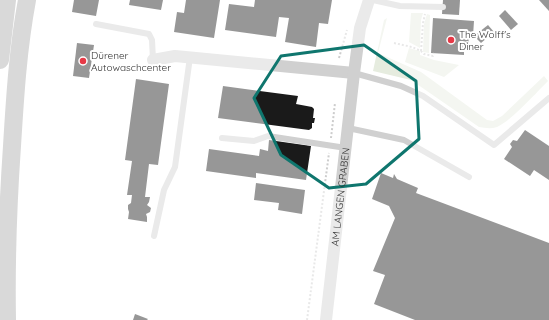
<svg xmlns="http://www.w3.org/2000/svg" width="549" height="320" font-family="Quicksand,sans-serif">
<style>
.green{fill:#e6ecdf}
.building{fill:#1a1a1a}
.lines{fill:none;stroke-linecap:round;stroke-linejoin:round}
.path{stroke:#cdcdcd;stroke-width:2;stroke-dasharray:2 2;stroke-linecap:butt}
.service{stroke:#d0d0d0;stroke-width:6}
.minor{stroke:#d0d0d0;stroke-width:12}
.primary{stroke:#ababab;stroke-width:18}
.marked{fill:none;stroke:#0f766e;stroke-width:3;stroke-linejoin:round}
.poi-dot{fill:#e63946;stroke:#fff;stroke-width:1.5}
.labels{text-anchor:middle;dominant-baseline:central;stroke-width:4;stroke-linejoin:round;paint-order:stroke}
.poi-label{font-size:10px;fill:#333;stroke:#fff;text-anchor:start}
.street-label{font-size:10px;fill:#333;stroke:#fff}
</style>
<rect width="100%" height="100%" fill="#fff"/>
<g class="green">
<path d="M411,13H423L421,20L420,48L409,42Z"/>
<path d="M427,14L430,15L429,53L423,52L424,24Z"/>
<path d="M387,18L378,53L421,72L487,120L493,121L502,116L544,76L548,81C537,92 510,122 497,127C491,129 485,128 479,127L411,80L373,71L384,20Z"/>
<path d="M409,48L420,51V55L434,60L459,65L444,77L405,62Z"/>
</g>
<g class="building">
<path d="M74,0H99L96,16L72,12Z"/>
<path d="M130,0H163L161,10L129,5Z"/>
<path d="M186,0H220L214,38L174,32L177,12L184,13Z"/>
<path d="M255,0H332L328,24L319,23L316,47L285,42L289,18L279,17L276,37L225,30L229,4L254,7Z"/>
<path d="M443,0H460L459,15L442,14Z"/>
<path d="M539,0H549V11Z"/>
<path d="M505,10L518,24L511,30L499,16Z"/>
<path d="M433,18L474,21L473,36L469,35L468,49H464V55L431,53Z"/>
<path d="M488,25L494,32L481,43L474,36Z"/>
<path d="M77,43L94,45L89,78L73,76Z"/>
<path d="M136,79L169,84L158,165L149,164L145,197H150L149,202L147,205L151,208L150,212L146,214L147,217V222L128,219L129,212L128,209V205L131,203L132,195H127L132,161L125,160Z"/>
<path d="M223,86L298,96L296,104L312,107L314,109L313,118H315L314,123H312V128L309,130L218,118Z"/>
<path d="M525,130L549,146V180L534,170L530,176L504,159L512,147L510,144L513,140L517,141Z"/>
<path d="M269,140L311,146L306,180L256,173V178L206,171L209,149L259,156L260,149L268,151Z"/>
<path d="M381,173L393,178L394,174L397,179L418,188L416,193L549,243V320H415L374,304L385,275L373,271L395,218L389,206L372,199Z"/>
<path d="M256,183L305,190L302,214L278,210L279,203L254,200Z"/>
<path d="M135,314L148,319L147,320H133Z"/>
</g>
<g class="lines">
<g class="path">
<path d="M394,43L412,47L421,51L424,54L433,56L434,53"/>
<path d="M421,51L423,23L425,14"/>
<path d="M339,58L347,30"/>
<path d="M331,138L335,103"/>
<path d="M307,320L329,153"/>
</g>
<g class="service">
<path d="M373,0L400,6L443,7"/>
<path d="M96,24L149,34L152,40L153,60"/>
<path d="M354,73L401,86L423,96L494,145L549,98"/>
<path d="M348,128L404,140L469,177"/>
<path d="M222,138L254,141L268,136L346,148"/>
<path d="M154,236L164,190L175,167L190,57"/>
</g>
<g class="minor">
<path d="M153,60L175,56L354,73"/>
<path id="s1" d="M326,320L354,73L360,28L369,0"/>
</g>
<g class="primary">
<path d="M0,60L7,0"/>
<path d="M7,320C6,262 8,204 12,146C15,97 18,48 27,0"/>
</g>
</g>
<path d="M0 0H549V320H0ZM364,45L416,81L419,139L366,184L329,188L281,155L254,98L281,56Z" fill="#fff" fill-opacity=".55" fill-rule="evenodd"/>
<path class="marked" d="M364,45L416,81L419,139L366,184L329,188L281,155L254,98L281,56Z"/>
<g class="poi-dot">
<circle cx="451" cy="40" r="4"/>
<circle cx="83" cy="61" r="4"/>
</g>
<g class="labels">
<g class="poi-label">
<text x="459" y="34">The Wolff's<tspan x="459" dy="12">Diner</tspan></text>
<text x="91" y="55">Dürener<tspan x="91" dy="12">Autowaschcenter</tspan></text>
</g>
<g class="street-label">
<text stroke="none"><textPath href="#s1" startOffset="124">AM LANGEN GRABEN</textPath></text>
</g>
</g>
</svg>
